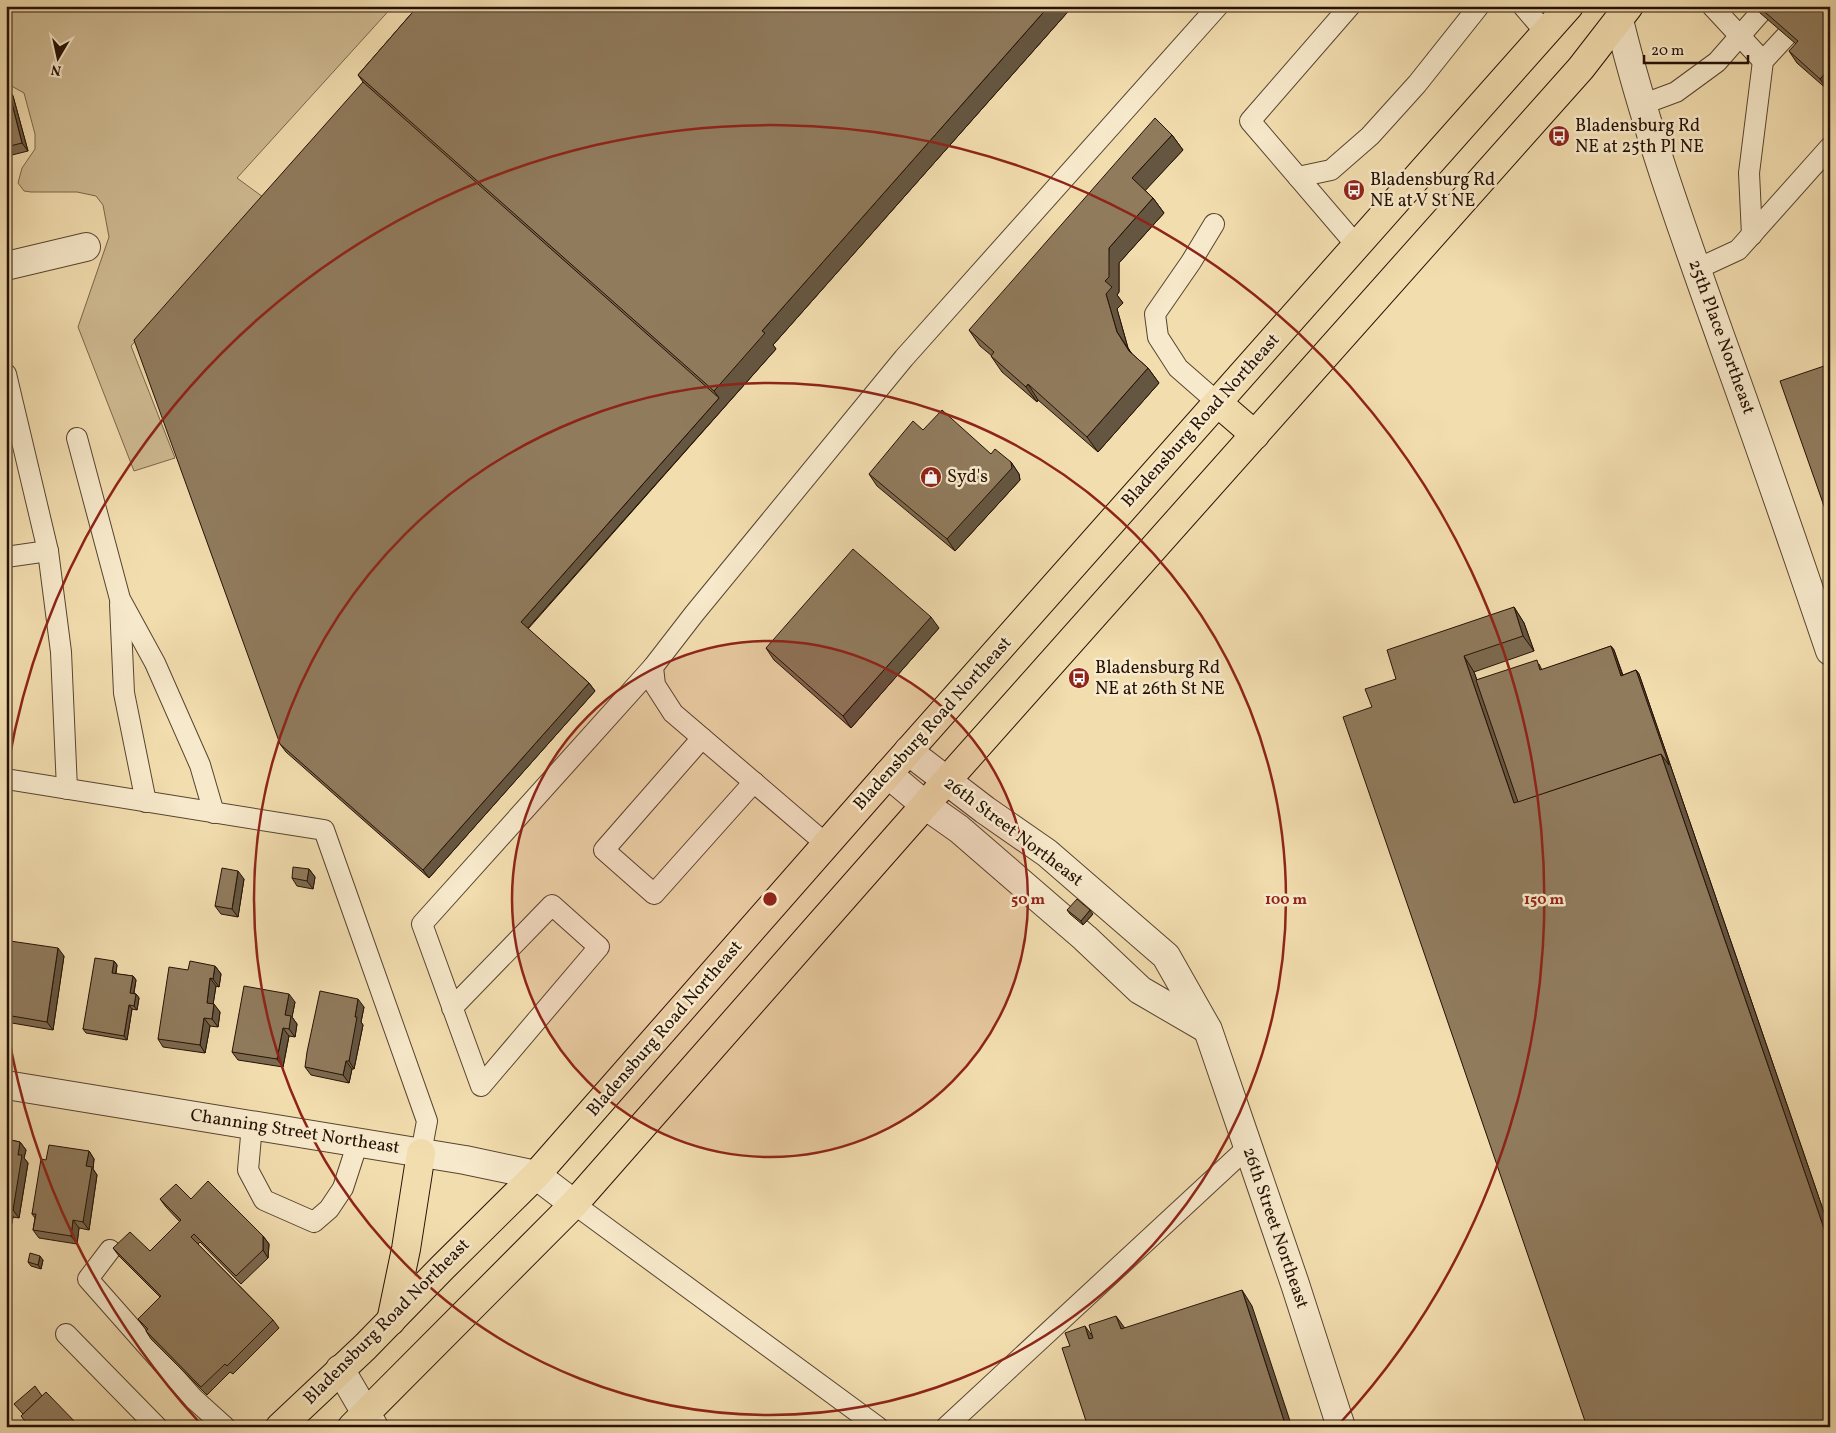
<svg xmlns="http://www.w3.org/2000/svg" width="1836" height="1433" font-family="Vollkorn,serif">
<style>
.green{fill:#cfba92;stroke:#7a664b}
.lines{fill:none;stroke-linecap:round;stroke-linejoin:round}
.lane-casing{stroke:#58442f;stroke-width:22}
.street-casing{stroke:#58442f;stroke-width:30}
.primary-casing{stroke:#251104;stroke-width:30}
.lane{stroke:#f7e9cb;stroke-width:20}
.street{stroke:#f7e9cb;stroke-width:28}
.primary{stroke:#f2ddaf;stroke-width:28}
.wall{fill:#7c6a50;stroke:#251104}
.shaded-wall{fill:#655641;stroke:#251104}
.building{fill:#907b5d;stroke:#251104}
.ring{fill:none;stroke:#8f2418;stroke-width:2.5}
.labels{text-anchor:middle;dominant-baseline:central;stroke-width:5;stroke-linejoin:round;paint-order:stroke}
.poi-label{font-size:18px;fill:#251104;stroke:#f7e9cb;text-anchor:start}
.street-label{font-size:18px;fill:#251104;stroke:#f7e9cb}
.centre{fill:#8f2418;stroke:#f7e9cb;stroke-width:2.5}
.ring-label{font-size:15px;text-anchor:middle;font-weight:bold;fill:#8f2418;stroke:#f7e9cb;stroke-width:5;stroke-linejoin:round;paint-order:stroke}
</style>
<rect width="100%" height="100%" fill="#f2ddaf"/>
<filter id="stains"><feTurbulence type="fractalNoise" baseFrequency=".004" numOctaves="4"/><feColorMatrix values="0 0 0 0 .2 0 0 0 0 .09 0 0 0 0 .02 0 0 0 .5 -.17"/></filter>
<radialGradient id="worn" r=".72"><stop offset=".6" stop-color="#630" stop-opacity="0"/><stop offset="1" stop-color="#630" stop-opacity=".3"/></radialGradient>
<path class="green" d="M6,6H393L237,178L263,197L131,346L175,458L134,471L78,327L109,237L103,205L96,196L77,192H31L24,191L18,183L22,168L35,149V134L24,93L6,83Z"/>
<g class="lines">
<g class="lane-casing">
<g id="lane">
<path d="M1350,6L1250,121L1357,246"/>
<path d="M1523,6L1546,33"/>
<path d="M1712,6L1763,61"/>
<path d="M1641,105L1676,92L1717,62L1760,13"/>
<path d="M1298,177L1331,170L1370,136L1417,84L1479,6"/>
<path d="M1214,224L1191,262L1155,314L1158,337L1178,368L1218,403"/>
<path d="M1752,235L1749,173L1763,61L1787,35"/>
<path d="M1697,269L1738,250L1830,147"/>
<path d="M6,374L48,551L61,652L67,789"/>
<path d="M77,438L120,599L155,663L200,765L214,813"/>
<path d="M6,557L48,551"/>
<path d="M120,604L124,693L146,802"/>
<path d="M702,738L604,850L654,894L754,782"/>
<path d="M6,779L324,830L427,1121L421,1153"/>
<path d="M826,844L673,713L655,685L653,667L694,614L904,358L1218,6"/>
<path d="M452,1008L552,905L599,947L481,1086L422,924L653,667"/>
<path d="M252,1125L248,1170L264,1200L314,1222L329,1209L343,1188L358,1142"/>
<path d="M574,1204L878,1427"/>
<path d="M110,1250L88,1279L194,1399L225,1427"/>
<path d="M66,1334L157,1427"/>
<path d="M946,1427L1248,1147"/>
</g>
</g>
<g class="street-casing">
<g id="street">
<path d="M1619,20C1646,130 1685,237 1723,344C1760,446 1795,548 1830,651"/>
<path d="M6,266L86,247"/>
<path d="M908,751L985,810L1047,853L1166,956L1208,1030L1295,1284L1341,1427"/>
<path d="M888,774L925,805L959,829L1019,881L1085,938L1140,990L1207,1029"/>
<path d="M6,1085L465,1160L536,1175L574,1204"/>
<path d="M340,1369L374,1427"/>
</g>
</g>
<g class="primary-casing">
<g id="primary">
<path d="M1218,403L1255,435"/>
<path d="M391,1321L406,1249L421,1153"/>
<path d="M280,1427L365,1347L442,1268L536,1175L888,774L1569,6"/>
<path d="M352,1427L574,1204L925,805L1581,68L1629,6"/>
</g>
</g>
<use href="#lane" class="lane"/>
<use href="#street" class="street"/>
<use href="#primary" class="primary"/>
</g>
<g class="wall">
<path d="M418,6H1073L773,345L776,349L528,629L589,683L595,691L429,878L286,752L280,744L363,82L358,75Z"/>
<path d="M1752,6H1830V89L1829,91L1797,63L1789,51L1796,44Z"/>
<path d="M6,88H8L13,96L28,151L8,156L11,166L6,167Z"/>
<path d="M1172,135L1183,150L1145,190L1153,198L1164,213L1119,263V292L1117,295L1123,303L1117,309L1128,348L1131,353L1148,368L1159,383L1098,452L1038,400L1037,402L1002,372L991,356H992L980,346L969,330Z"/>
<path d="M923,430L1011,462L1019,474L1020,480L955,551L877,486L869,474Z"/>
<path d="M1514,607L1524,623L1534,651L1474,672L1477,680L1539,664L1542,670L1611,646L1614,650L1623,675L1636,670L1639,674L1830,1230L1372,707L1396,679Z"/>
<path d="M939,628L851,728L774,660L766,648Z"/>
<path d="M309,869L315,877L313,889L297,886L292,878Z"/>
<path d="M244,879L238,917L221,914L215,906Z"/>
<path d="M1067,910L1093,914L1083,925L1070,914Z"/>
<path d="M64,956L53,1030L6,1022V963Z"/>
<path d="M114,961L117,965L116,974L133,976L136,980L134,993L136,994L139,998L137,1010L132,1009L127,1040L86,1033L83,1029Z"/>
<path d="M215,966L221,974L219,987L216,986L213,1004L220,1012L218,1027L210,1026L205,1053L163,1047L158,1039Z"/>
<path d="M295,1002L292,1017L297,1024L295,1037L289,1036L283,1067L238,1060L232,1052Z"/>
<path d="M364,1007L361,1022L363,1025L354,1069H352L349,1083L311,1075L305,1067Z"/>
<path d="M6,1139L20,1142L26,1150L24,1158L28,1163L19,1218L13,1217L10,1233L6,1232Z"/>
<path d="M89,1151L94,1159L93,1169L97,1175L89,1230L79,1228L77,1244L39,1238L33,1230L35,1218L32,1214L46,1160Z"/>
<path d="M160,1199H191L263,1236L269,1244L268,1258L241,1284L200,1242L198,1244L273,1320L279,1328L233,1374L230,1372L207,1395L151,1339L146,1331V1330L138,1319L160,1297L119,1256L113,1248L150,1251L180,1222L166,1207Z"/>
<path d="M43,1260L41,1269L31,1266L28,1262Z"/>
</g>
<g class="shaded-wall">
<path d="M1049,6H1073L773,345L776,349L526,630L521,622L719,398L714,391L762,331Z"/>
<path d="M1830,68V89L1829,91L1820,79Z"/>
<path d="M8,88L13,96L28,151L22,143Z"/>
<path d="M1172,135L1183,150L1143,193L1132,178Z"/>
<path d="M6,154L8,156L11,166L6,159Z"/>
<path d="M1153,198L1164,213L1119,263V292L1117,295L1123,303L1117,309L1128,348L1140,366L1117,332L1106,294L1105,281L1109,248Z"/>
<path d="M1148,368L1159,383L1098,452L1087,437Z"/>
<path d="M1028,384L1038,400L1037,402L1026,387Z"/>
<path d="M1011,462L1019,474L1020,480L955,551L947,539Z"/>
<path d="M1514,607L1524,623L1534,651L1523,636Z"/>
<path d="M931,617L939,628L851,728L843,716Z"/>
<path d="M1611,646L1614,650L1624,680L1621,676Z"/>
<path d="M1464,656L1474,672L1523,814L1514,803Z"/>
<path d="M1636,670L1639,674L1830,1230V1246L1661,754Z"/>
<path d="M589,683L595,691L429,878L423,870Z"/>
<path d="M309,869L315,877L313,889L307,881Z"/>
<path d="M238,871L244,879L238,917L232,909Z"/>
<path d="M1090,910L1093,914L1083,925L1081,921Z"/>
<path d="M58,948L64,956L53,1030L47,1022Z"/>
<path d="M114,961L117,965L115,977L112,973Z"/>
<path d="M215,966L221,974L219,987L213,979Z"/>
<path d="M133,976L136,980L133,997L130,993Z"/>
<path d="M210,978L216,986L212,1011L207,1003Z"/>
<path d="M136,994L139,998L137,1010L134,1006Z"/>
<path d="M289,994L295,1002L292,1017L297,1024L295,1037L289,1029L285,1015Z"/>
<path d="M358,999L364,1007L361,1022L363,1025L354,1069L349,1061L355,1017Z"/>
<path d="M214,1004L220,1012L218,1027L212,1019Z"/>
<path d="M129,1005L132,1009L127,1040L124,1036Z"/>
<path d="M204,1018L210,1026L205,1053L200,1045Z"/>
<path d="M283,1028L289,1036L283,1067L277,1059Z"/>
<path d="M346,1061L352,1069L349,1083L343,1075Z"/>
<path d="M20,1142L26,1150L24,1158L28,1163L19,1218L13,1210L18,1155Z"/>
<path d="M89,1151L94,1159L93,1169L97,1175L89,1230L83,1222L86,1166Z"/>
<path d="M8,1209L13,1217L10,1233L6,1227V1216Z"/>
<path d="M73,1220L79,1228L77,1244L71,1236Z"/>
<path d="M263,1236L269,1244L268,1258L263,1250Z"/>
<path d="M40,1256L43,1260L41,1269L38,1265Z"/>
<path d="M1242,1290L1252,1306L1292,1427H1286Z"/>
<path d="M1116,1316L1127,1331L1121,1329Z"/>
<path d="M1085,1326L1096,1341L1089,1339Z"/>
</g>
<g class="building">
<path d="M418,6H1049L762,331L765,333L714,391L358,75Z"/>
<path d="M1758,6H1830V68L1820,79L1789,51L1798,41Z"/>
<path d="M363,82L719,398L521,622L589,683L423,870L280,744L134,340Z"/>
<path d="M6,88H8L22,143L6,147Z"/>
<path d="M1155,118L1172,135L1132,178L1153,198L1109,248V277L1105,281L1112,287L1106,294L1117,332L1129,351L1148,368L1087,437L1028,384L1026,387L991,356L994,352L969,330Z"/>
<path d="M1830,364V523L1780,381Z"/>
<path d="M942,410L991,454L995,449L1011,462L1012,468L947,539L869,474L913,421L923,430Z"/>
<path d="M853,549L931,617L843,716L766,648Z"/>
<path d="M1514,607L1523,636L1464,656L1514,803L1661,754L1830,1246V1427H1587L1343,717L1372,707L1365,689L1396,679L1387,650Z"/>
<path d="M1611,646L1621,676L1636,670L1669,765L1661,754L1518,802L1476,680L1537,660L1540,670Z"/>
<path d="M293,867L309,869L307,881L292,878Z"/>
<path d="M222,868L238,871L232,909L215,906Z"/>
<path d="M1077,899L1090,910L1081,921L1067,910Z"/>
<path d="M10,941L58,948L47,1022L6,1015V963Z"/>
<path d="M95,958L114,961L112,973L133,976L130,993L136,994L134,1006L129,1005L124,1036L83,1029Z"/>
<path d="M190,961L215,966L213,979L210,978L207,1003L214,1004L212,1019L204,1018L200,1045L158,1039L169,967L188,970Z"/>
<path d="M244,986L289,994L285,1015L291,1016L289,1029L283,1028L277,1059L232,1052Z"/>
<path d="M320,991L358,999L355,1017H357L349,1061H346L343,1075L305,1067L307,1052Z"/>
<path d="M6,1139L20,1142L18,1155H22L13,1210L8,1209L6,1216Z"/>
<path d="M49,1145L89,1151L86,1166L92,1167L83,1222L73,1220L71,1236L33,1230L36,1214H32L41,1159L46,1160Z"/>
<path d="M208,1181L263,1236V1250L236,1276L194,1234L191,1237L273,1320L227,1366L225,1364L201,1387L146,1331L148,1329L138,1319L161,1296L113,1248L130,1232L150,1251L181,1220L160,1199L176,1184L191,1199Z"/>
<path d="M30,1253L40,1256L38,1265L28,1262Z"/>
<path d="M1242,1290L1286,1427H1088L1062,1348L1070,1346L1065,1333L1085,1326L1089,1339L1093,1338L1089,1325L1116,1316L1121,1329Z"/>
<path d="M35,1386L42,1396L23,1414L14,1404Z"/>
<path d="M46,1392L80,1427H19L25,1421L21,1416Z"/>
</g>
<circle cx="770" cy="899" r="258" fill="#8f2418" fill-opacity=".12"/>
<g class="ring">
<circle cx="770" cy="899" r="258"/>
<circle cx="770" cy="899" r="516"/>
<path d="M199 1422A774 774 0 0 1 7 1027M7 771A774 774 0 1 1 1341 1422"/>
</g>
<defs>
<g id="bus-disc" transform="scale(1.125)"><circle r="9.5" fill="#8f2418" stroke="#f7e9cb"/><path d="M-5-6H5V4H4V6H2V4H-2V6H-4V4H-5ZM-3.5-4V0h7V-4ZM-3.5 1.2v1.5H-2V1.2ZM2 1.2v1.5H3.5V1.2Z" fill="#fff"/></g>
<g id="shop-disc" transform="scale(1.125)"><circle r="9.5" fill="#8f2418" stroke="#f7e9cb"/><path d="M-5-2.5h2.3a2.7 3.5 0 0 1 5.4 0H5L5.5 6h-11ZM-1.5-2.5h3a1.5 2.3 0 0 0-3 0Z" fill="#fff"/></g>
</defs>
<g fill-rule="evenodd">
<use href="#bus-disc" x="1559" y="136"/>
<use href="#bus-disc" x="1354" y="190"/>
<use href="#shop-disc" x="931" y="477"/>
<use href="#bus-disc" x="1079" y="678"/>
</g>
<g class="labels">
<g class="poi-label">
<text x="1575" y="126">Bladensburg Rd<tspan x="1575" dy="21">NE at 25th Pl NE</tspan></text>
<text x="1370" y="180">Bladensburg Rd<tspan x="1370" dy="21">NE at V St NE</tspan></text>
<text x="947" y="477">Syd's</text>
<text x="1095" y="668">Bladensburg Rd<tspan x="1095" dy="21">NE at 26th St NE</tspan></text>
</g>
<g class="street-label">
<text transform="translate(1721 337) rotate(70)">25th Place Northeast</text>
<text transform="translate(1201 421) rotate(-48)">Bladensburg Road Northeast</text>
<text transform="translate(933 724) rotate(-48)">Bladensburg Road Northeast</text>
<text transform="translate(1013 832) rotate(37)">26th Street Northeast</text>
<text transform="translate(665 1029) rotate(-49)">Bladensburg Road Northeast</text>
<text transform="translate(295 1132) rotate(9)">Channing Street Northeast</text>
<text transform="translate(1275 1228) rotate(71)">26th Street Northeast</text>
<text transform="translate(387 1322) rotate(-45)">Bladensburg Road Northeast</text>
</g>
</g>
<circle cx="770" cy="899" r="8" class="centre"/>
<g class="ring-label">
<text x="1028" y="904">50 m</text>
<text x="1286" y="904">100 m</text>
<text x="1544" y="904">150 m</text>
</g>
<rect width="1836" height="1433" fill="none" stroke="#f2ddaf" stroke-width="25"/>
<rect x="8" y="8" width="1821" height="1418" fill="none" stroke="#251104" stroke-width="2.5"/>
<rect x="12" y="12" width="1811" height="1408" fill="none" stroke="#251104"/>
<g transform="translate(58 58) rotate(189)" stroke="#f7e9cb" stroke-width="4" paint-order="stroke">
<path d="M0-4L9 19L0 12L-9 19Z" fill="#251104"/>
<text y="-8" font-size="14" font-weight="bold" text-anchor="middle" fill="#251104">N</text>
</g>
<path d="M1644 55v8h104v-8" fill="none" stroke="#251104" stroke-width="2.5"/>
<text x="1651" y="55" font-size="15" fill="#251104" stroke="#f7e9cb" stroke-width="4" paint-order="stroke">20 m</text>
<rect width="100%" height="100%" filter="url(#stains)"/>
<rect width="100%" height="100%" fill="url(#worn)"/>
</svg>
